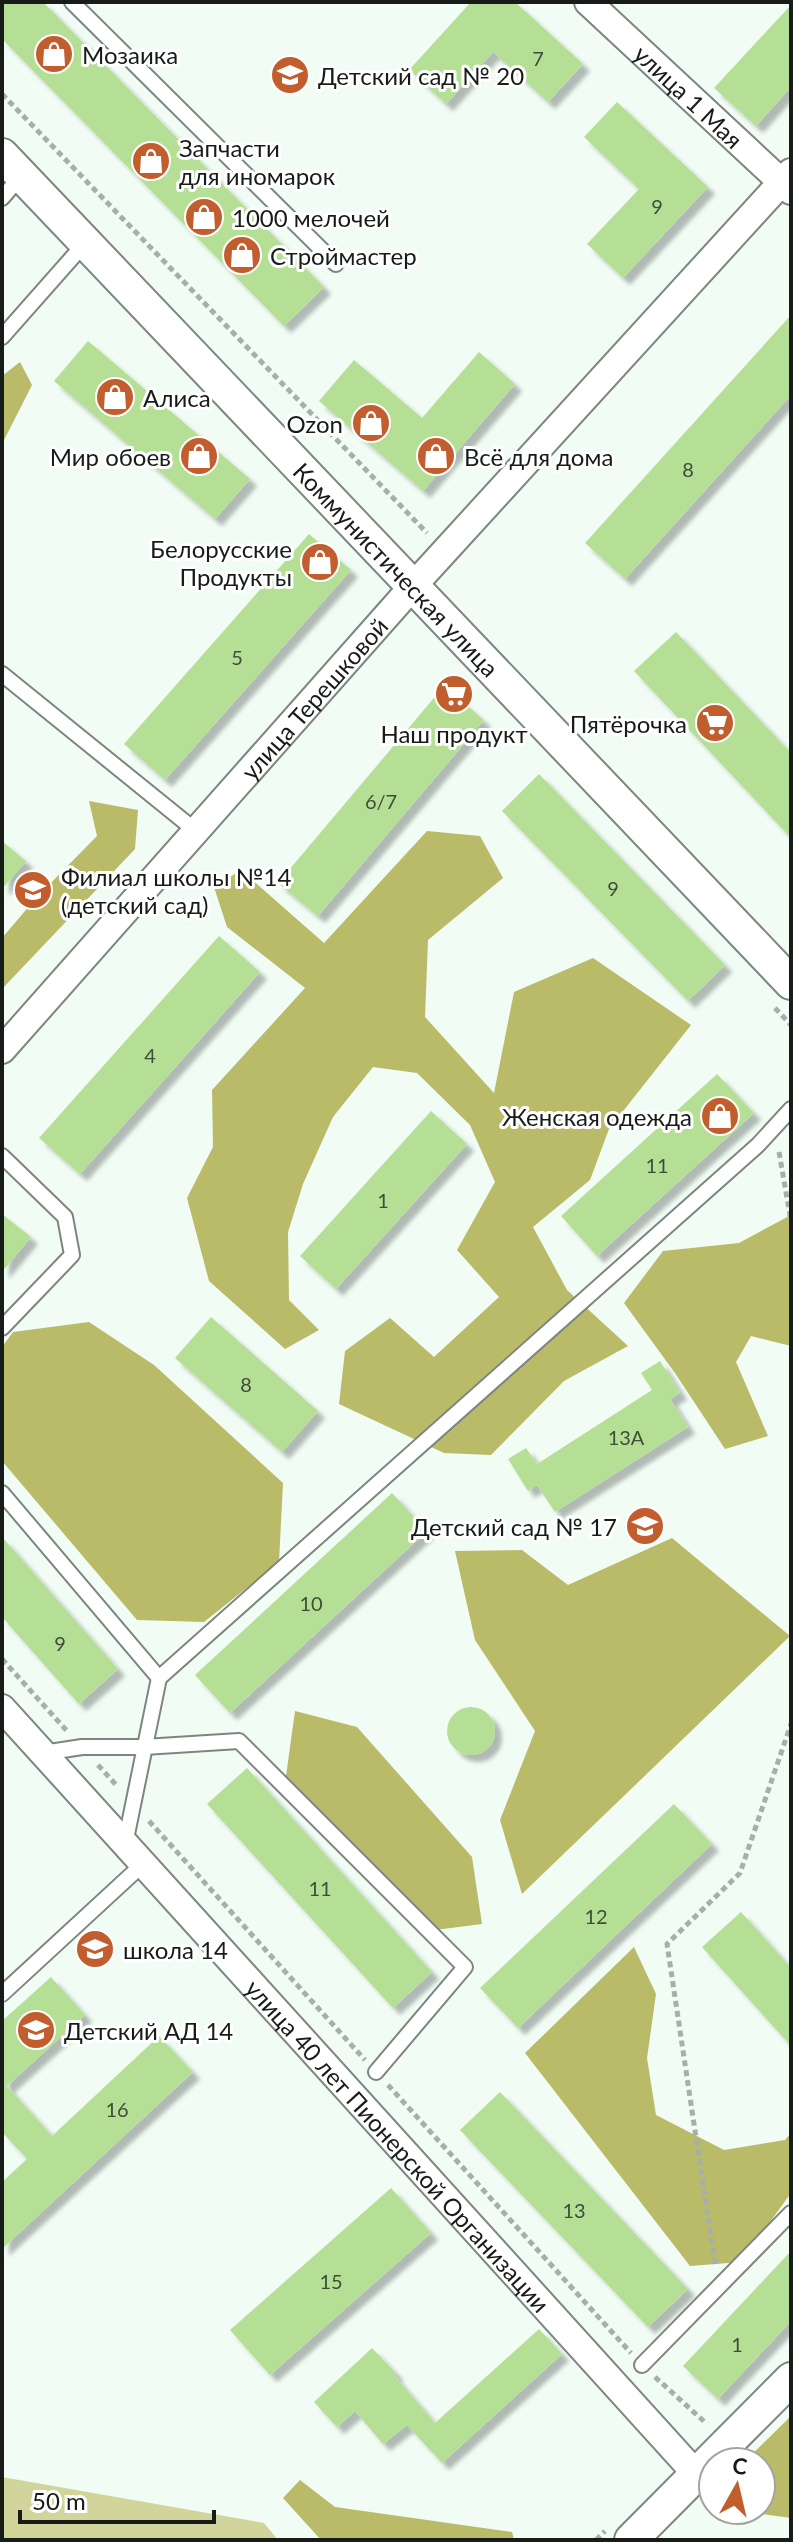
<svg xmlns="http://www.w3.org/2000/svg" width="793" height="2542" font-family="Lato,sans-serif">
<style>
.green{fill:#d2d59b}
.forest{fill:#b9bb68}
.building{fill:#b6df96;filter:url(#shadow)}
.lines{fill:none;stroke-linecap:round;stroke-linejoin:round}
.service-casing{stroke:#7c867f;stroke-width:18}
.minor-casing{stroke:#7c867f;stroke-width:30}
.tertiary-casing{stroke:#7c867f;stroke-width:36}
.path{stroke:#a6afa9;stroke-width:5;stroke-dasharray:6 4;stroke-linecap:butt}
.service{stroke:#fff;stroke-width:14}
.minor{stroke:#fff;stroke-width:26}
.tertiary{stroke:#fff;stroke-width:32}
.labels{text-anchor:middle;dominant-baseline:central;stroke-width:6;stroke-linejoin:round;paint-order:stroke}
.number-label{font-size:20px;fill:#3f4d38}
.poi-label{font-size:24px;fill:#171c19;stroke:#fff;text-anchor:start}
.street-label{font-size:24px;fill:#171c19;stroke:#fff}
</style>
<defs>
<filter id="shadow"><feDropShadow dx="7" dy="7" stdDeviation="2" flood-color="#0004"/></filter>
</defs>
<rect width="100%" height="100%" fill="#f0fcf4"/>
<path class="green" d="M2,2477L264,2523L278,2540H2Z"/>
<g class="forest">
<path d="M20,362L32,385L2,444V376Z"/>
<path d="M89,801L138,810L135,849L2,989V938L37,897L97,836Z"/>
<path d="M427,831L480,836L503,878L428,940L425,1017L494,1093L514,992L593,958L691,1025L609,1129L590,1180L533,1227L567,1290L628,1346L564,1381L491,1455L444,1453L339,1404L345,1351L390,1318L434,1357L499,1297L457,1250L495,1182L470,1125L417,1073L373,1067L333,1117L303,1184L288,1232L289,1300L319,1330L285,1349L209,1281L187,1198L213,1147L212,1090L305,988L227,927L214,887L241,870L324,943Z"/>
<path d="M791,1215V1346L751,1336L736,1362L768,1436L725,1449L675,1373L624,1303L663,1251L739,1243Z"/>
<path d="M89,1322L154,1365L283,1483L279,1562L204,1622L137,1620L2,1461V1347L13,1332Z"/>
<path d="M672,1538L790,1636L522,1894L500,1820L535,1731L475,1640L455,1551L522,1550L568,1585Z"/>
<path d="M295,1711L357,1727L472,1857L482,1924L435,1930L286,1776Z"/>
<path d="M634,1947L656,1994L647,2058L656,2115L724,2150L785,2140L791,2133V2193L741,2262L690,2266L525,2053Z"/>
<path d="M791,2416V2518L733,2510H761V2462H744Z"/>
<path d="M300,2480L335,2507L512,2532L514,2540H321L283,2498Z"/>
</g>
<g class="building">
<path d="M2,2H43L324,287L284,326L2,39Z"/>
<path d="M471,2H515L583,64L548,102L493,52L446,104L409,70Z"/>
<path d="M791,5V87L756,126L714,88Z"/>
<path d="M617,102L708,187L623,278L587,244L639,189L584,137Z"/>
<path d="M791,315V395L625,579L585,543Z"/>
<path d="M88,341L250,479L215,519L54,381Z"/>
<path d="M479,352L515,384L423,491L319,401L354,360L422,418Z"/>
<path d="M309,534L351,570L165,780L124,744Z"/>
<path d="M676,632L791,753V838L634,671Z"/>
<path d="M444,686L484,720L318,916L278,883Z"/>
<path d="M539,774L725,965L688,1001L502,811Z"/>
<path d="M2,841L26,861L2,889Z"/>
<path d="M219,936L260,972L80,1174L39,1138Z"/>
<path d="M717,1074L754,1113L597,1256L561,1216Z"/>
<path d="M431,1111L467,1144L336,1289L300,1256Z"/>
<path d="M2,1214L31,1237L2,1272Z"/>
<path d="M211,1317L318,1411L282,1452L175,1358Z"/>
<path d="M660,1361L680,1393L670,1399L688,1427L555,1512L537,1485L528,1491L508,1459L526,1448L537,1464L652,1390L641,1373Z"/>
<path d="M392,1493L427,1531L230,1713L195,1675Z"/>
<path d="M2,1537L118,1669L79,1704L2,1617Z"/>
<circle cx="471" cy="1731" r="24"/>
<path d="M247,1768L432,1972L393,2008L207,1804Z"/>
<path d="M674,1804L712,1844L518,2028L480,1988Z"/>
<path d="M741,1912L791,1968V2046L702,1947Z"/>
<path d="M51,1977L85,2015L7,2086L52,2136L159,2036L193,2072L2,2249V2182L27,2159L2,2132V2021Z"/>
<path d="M500,2092L688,2289L648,2327L460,2130Z"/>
<path d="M391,2188L431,2233L270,2375L230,2330Z"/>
<path d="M791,2251V2321L718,2399L683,2366Z"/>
<path d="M539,2329L562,2354L442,2463L407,2425L383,2444L355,2411L337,2427L314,2402L372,2348L396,2373L394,2375L435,2423Z"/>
</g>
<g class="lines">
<g class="service-casing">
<g id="service">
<path d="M72,2L336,264"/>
<path d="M2,198L22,175"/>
<path d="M2,337L86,242"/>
<path d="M2,674L196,831"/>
<path d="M2,1156L65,1217L72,1255L2,1328"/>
<path d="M2,1493L159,1678L125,1844"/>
<path d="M159,1678L758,1145L791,1109"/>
<path d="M43,1753L82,1747H144L239,1741L465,1967L376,2072"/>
<path d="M2,1994L143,1864"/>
<path d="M642,2365L791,2213"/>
</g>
</g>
<g class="minor-casing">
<g id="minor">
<path id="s1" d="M588,2L791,191"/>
<path id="s2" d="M2,1050L413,586L791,172"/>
<path id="s3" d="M2,1708L697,2475"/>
</g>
</g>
<g class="tertiary-casing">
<g id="tertiary">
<path id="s4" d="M2,155L791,983"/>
<path d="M631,2540L791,2379"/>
</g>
</g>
<g class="path">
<path d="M2,94L427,533"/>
<path d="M775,1008L791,1025"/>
<path d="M779,1152L791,1221"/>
<path d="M2,1659L67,1731"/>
<path d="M98,1765L118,1787"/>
<path d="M149,1821L365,2060"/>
<path d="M388,2085L631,2353"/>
<path d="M715,2264L667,1944L740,1873L791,1724"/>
<path d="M655,2377L707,2424"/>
<path d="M596,2540L605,2531"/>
</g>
<use href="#service" class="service"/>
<use href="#minor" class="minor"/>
<use href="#tertiary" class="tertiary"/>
</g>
<defs>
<g id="shop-disc" transform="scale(2)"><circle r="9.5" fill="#c25d2d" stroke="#fff"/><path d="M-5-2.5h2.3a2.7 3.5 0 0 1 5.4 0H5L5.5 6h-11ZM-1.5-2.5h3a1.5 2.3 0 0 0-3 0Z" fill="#fff"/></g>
<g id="school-disc" transform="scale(2)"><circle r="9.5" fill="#c25d2d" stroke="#fff"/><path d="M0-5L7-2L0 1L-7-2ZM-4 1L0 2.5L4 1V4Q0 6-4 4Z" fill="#fff"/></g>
<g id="supermarket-disc" transform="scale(2)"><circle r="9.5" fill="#c25d2d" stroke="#fff"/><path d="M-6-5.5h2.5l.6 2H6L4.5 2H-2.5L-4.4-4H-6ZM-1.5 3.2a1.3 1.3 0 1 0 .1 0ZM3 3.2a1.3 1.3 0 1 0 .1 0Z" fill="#fff"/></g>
</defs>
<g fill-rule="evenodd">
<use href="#shop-disc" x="54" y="54"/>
<use href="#school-disc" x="290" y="75"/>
<use href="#shop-disc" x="151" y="161"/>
<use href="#shop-disc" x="204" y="217"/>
<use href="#shop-disc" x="242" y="255"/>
<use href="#shop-disc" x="115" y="397"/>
<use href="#shop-disc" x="371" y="423"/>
<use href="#shop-disc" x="199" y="456"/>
<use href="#shop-disc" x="436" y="456"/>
<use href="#shop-disc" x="320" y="562"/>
<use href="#supermarket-disc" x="454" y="694"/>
<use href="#supermarket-disc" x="715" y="723"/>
<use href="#school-disc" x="33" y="890"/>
<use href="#shop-disc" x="720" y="1116"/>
<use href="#school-disc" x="645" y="1526"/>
<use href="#school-disc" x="95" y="1949"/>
<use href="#school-disc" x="36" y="2030"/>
</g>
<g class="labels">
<g class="number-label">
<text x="538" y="58">7</text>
<text x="657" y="206">9</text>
<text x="688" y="469">8</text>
<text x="237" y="657">5</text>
<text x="381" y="801">6/7</text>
<text x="613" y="888">9</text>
<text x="150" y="1055">4</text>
<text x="657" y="1165">11</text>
<text x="383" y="1200">1</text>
<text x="246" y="1384">8</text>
<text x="626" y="1437">13А</text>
<text x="311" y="1603">10</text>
<text x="60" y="1643">9</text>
<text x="320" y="1888">11</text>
<text x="596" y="1916">12</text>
<text x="117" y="2109">16</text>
<text x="574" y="2210">13</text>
<text x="331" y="2281">15</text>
<text x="737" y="2344">1</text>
</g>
<g class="poi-label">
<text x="82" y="54">Мозаика</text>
<text x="318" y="75">Детский сад № 20</text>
<text x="179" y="147">Запчасти<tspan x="179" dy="28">для иномарок</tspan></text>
<text x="232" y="217">1000 мелочей</text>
<text x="270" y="255">Строймастер</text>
<text x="143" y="397">Алиса</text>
<text x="343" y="423" text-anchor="end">Ozon</text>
<text x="171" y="456" text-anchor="end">Мир обоев</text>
<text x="464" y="456">Всё для дома</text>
<text x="292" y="548" text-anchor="end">Белорусские<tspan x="292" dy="28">Продукты</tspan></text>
<text x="687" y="723" text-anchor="end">Пятёрочка</text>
<text x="454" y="733" text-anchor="middle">Наш продукт</text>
<text x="61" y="876">Филиал школы №14<tspan x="61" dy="28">(детский сад)</tspan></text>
<text x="692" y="1116" text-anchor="end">Женская одежда</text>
<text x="617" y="1526" text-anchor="end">Детский сад № 17</text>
<text x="123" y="1949">школа 14</text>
<text x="64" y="2030">Детский АД 14</text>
</g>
<g class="street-label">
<text stroke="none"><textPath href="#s1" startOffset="138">улица 1 Мая</textPath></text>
<text stroke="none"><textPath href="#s4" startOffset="572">Коммунистическая улица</textPath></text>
<text stroke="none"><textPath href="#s2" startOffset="470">улица Терешковой</textPath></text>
<text stroke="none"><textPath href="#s3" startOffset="590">улица 40 лет Пионерской Организации</textPath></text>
</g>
</g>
<rect width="793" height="2542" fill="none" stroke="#171c19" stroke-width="8"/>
<g transform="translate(737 2486) rotate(8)"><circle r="38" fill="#ffffff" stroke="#a2a4a3" stroke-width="2"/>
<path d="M0-6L14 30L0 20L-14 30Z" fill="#c25d2d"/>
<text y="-12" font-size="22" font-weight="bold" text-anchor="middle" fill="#171c19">С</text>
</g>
<path d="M20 2510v12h194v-12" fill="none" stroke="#171c19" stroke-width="4"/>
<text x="32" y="2510" font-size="24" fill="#171c19" stroke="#ffffff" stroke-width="6" paint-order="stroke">50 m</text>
</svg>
